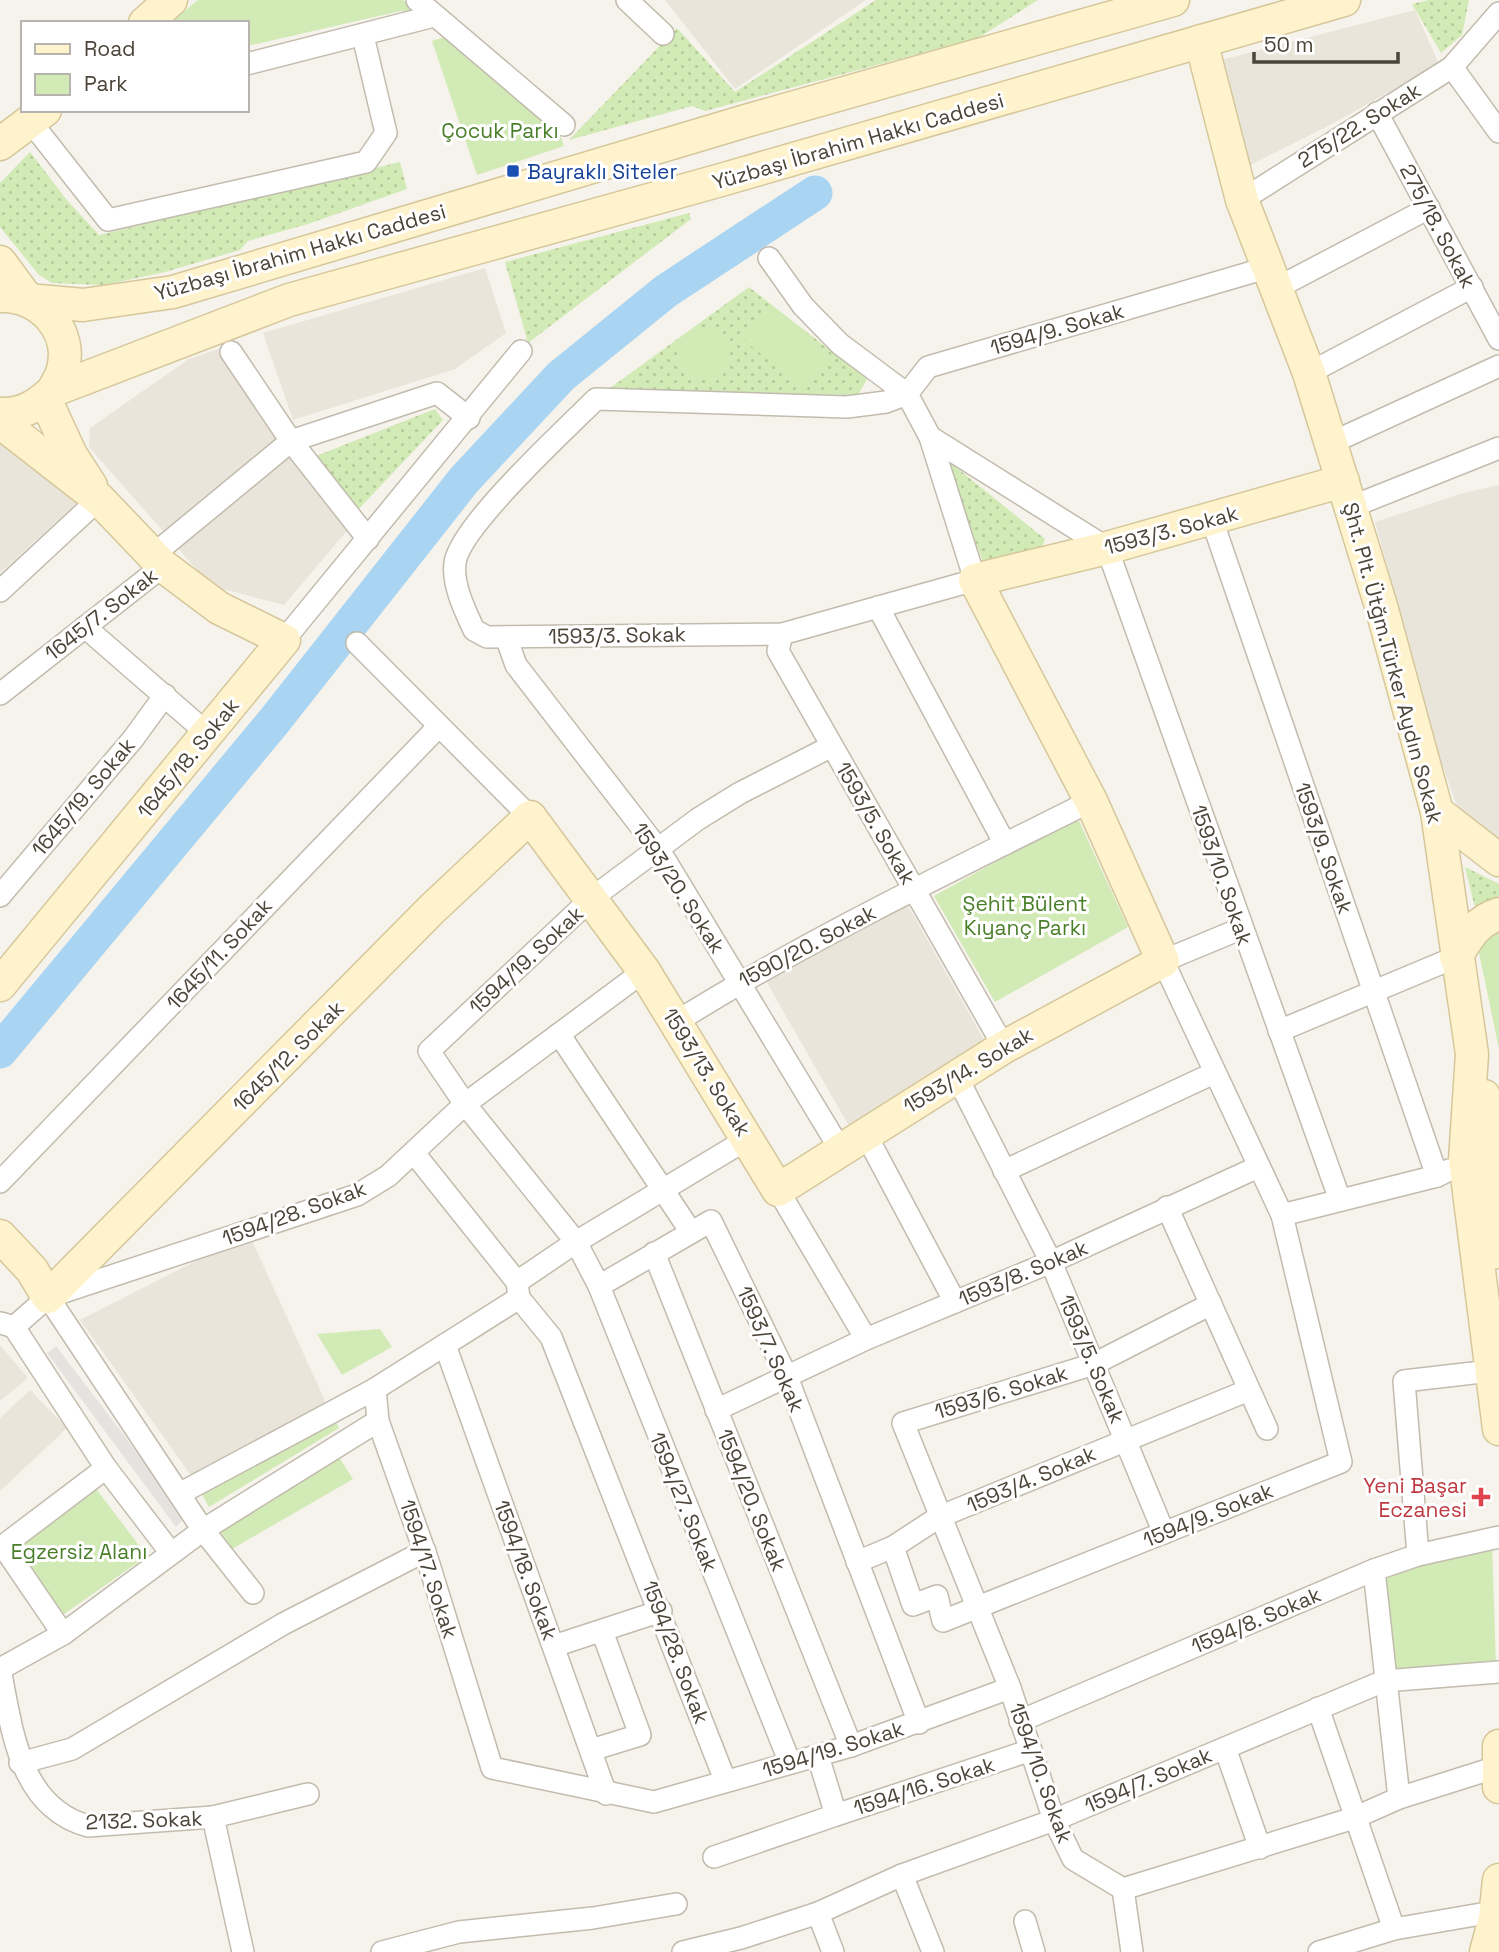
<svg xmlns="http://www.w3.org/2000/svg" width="1499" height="1952" font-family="'Space Grotesk',sans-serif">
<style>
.residential{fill:#eae5da}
.grass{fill:url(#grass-dots)}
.green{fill:#d2eab5}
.parking{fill:#e5e3e0}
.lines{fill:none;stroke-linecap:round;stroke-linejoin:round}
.river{stroke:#a9d4f2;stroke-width:35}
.street-casing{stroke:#c2bbae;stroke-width:24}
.secondary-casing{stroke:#d6c79b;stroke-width:35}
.street{stroke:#fff;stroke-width:21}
.secondary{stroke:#fff3cd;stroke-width:32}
.transit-dot{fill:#1a4fb4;stroke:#fff;stroke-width:2.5}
.health-dot{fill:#e0444e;stroke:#fff;stroke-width:2.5}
.labels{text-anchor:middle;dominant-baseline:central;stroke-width:6;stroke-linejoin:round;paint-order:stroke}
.street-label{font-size:21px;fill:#4b4439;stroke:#fff}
.park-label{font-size:21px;fill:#4a7f2a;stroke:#fff}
.transit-label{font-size:21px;fill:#164399;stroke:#fff;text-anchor:start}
.health-label{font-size:21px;fill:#be3a42;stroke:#fff;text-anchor:end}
</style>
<defs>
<pattern id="grass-dots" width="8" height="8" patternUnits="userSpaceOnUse" patternTransform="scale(1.75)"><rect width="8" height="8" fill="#d2eab5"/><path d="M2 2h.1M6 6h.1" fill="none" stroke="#b6ca9c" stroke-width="1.8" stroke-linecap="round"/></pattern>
</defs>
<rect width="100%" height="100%" fill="#f6f3ec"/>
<g class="residential">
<path d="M665,0H866L735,89Z"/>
<path d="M1415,10L1439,64L1332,124L1247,167L1221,60Z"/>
<path d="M485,268L506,333L455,369L293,420L263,333Z"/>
<path d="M218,349L352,525L284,605L211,586L89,447L90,428L189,359Z"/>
<path d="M0,434L79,501L0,573Z"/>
<path d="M1499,485V846L1459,812L1439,755L1375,522L1460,494Z"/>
<path d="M903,897L986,1043L849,1126L762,974Z"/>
<path d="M249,1234L326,1403L195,1481L80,1320Z"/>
<path d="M0,1345L28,1378L0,1401Z"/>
<path d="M30,1390L67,1428L0,1491V1418Z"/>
</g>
<g class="grass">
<path d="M876,0H1038L978,38L705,111L692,106L569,140L677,28L735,92Z"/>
<path d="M1429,0H1469L1462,35L1441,53L1412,4Z"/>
<path d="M30,152L66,199L99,235L400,162L407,189L308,224L248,241L240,250L165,272L104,285L52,283L39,275L0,227V183Z"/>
<path d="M689,213L691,219L528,343L505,262Z"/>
<path d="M749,287L867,379L858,395L606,391Z"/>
<path d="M435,409L443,420L354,514L311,458Z"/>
<path d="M942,456L1045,539L1042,548L983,562Z"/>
<path d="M1465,867L1499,884V901L1477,916Z"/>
</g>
<g class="green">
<path d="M198,0H403L411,7L409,13L401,11L247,46V23H170Z"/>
<path d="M445,37L560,135L564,146L477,175L432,41Z"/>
<path d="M770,307L832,356L805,391L742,338Z"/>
<circle cx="703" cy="354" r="24"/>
<path d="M1077,817L1128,927L995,1002L934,896Z"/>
<path d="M1499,926V1049L1477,943Z"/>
<path d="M380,1329L392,1347L342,1375L317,1334Z"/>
<path d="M326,1403L339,1428L209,1507L195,1481Z"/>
<path d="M338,1456L353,1479L232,1549L217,1527Z"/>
<path d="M94,1486L147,1556L64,1614L13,1546Z"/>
<path d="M1492,1544L1496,1667L1390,1672L1379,1572Z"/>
</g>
<path class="parking" d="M56,1346L186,1517L176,1527L47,1353Z"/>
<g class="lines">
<path class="river" d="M0,1051L275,720L464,480L561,376L666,291L815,193"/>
<g class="street-casing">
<g id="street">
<path d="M417,0L564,125"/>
<path d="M627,0L663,34"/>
<path d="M247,64L434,16"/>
<path d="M1452,67L1499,132"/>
<path d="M1377,113L1499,339"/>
<path d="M30,121L108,220L366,162L386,133L363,36"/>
<path d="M1242,200L1452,67L1499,13"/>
<path d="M769,258L803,306L840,344L907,394"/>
<path d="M1275,289L1429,208"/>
<path d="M231,352L291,441L368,539"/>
<path d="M1309,373L1472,287"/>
<path d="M907,394L886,402L847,407L596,399C567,428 459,527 455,563C452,584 465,611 474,630L487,637L782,634L975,580L930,437L1107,548L1340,1200"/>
<path d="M930,437L907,394L928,367L1266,268"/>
<path d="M1331,443L1499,366"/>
<path d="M1351,507L1499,448"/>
<path d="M1212,520L1437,1176"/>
<path d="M153,555L291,441L437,393L469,418"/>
<path d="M0,591L99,499"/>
<path d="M878,607L1005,844"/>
<path d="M85,627L208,734"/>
<path d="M782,634L778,651L1004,1047"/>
<path d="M506,637L516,665L659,850L840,1149"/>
<path d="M284,640L521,351"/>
<path d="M357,643L530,817"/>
<path d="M0,694L163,566"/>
<path d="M0,896L133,739L165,695"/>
<path d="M1240,929L1163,961L1282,1215L1437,1176L1449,1170"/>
<path d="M676,1022C809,939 951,871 1091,801"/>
<path d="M1279,1031L1456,957"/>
<path d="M559,1034L691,1232"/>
<path d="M956,1075L1051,1262L1164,1533"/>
<path d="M865,1133L955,1302"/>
<path d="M414,1153L517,1282"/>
<path d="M1004,1171L1214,1073"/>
<path d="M0,1182L439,726"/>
<path d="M778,1190L866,1339"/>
<path d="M1167,1207L1267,1429"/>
<path d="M654,1253L851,1746"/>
<path d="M517,1282L519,1298L375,1389L378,1421L428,1561L492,1768L654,1802L851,1746L1010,1688"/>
<path d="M517,1282L576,1242L749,1138"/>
<path d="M599,1286L711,1221L787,1377L919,1723"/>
<path d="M48,1297L203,1530L378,1421"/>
<path d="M519,1298L551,1337L725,1780"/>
<path d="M1211,1304L1094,1364L903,1423L1010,1688L1054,1820L1073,1859L1123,1889L1354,1818L1399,1798L1497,1767"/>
<path d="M1,1323L14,1327L106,1468L171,1553"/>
<path d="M14,1327L48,1297L357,1195L388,1176L465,1104L644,971"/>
<path d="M445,1345L606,1794"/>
<path d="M716,1410L866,1339L1051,1262L1258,1167"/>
<path d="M179,1494L375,1389"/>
<path d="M893,1547L913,1605L937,1596L943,1621L1341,1462L1282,1215"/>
<path d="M1418,1555L1404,1381L1490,1371"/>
<path d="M857,1562L893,1547L939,1517L1249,1390"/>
<path d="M1374,1570L1399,1798"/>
<path d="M63,1634L3,1546L106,1468"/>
<path d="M554,1646L661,1611"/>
<path d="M0,1669C12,1729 19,1807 88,1826L213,1817L243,1952"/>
<path d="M0,1669L63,1634L203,1530L253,1593"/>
<path d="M1318,1708L1394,1929"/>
<path d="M1020,1721L1374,1570L1418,1555L1499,1537"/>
<path d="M1225,1748L1260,1848"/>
<path d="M591,1750L640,1735L602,1631"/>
<path d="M818,1756L836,1815L1031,1750"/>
<path d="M20,1763L72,1749L283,1624L425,1551"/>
<path d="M790,1763L599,1286L576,1242L465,1104L429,1051L592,898L698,819L740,793L832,746"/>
<path d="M213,1817L308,1794"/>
<path d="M714,1857L836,1815"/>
<path d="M902,1875L933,1952"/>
<path d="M1123,1889L1132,1952"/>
<path d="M818,1913L833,1952"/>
<path d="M1025,1921L1034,1952"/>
<path d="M382,1952L459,1932L593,1918L676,1904"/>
<path d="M683,1952L741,1938L818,1913L902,1875L1054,1820L1384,1681L1499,1672"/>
<path d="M1319,1952L1394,1929L1481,1914L1499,1917"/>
</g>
</g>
<g class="secondary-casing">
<g id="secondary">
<path d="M145,23L171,0"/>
<path d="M1201,41L1242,200L1309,373L1381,606L1437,812L1472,1054L1465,1160L1499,1429"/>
<path d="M0,144L45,110"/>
<path d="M0,262L28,300"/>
<path d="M0,296C41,294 75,332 62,373C58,384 50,393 47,403L71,455L91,486"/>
<path d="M28,300L83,305L173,292L749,120L1173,0"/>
<path d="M0,414C23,415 38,405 54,390L289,300L721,180L1344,0"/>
<path d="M0,422L99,499L163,566L219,608L284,640L0,985"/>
<path d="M1437,812L1499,860"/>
<path d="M1456,957C1468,937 1476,921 1499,914"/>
<path d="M1484,1096L1492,1175V1253"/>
<path d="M0,1236L32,1270L48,1297L432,909L530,817L644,971L778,1190L1004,1047L1163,961L1091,801L975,580L1107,548L1343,481"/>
<path d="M1499,1746V1787"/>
<path d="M1486,1952L1495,1918L1499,1880"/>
</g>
</g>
<use href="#street" class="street"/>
<use href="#secondary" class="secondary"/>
</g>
<rect class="transit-dot" x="506" y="164" width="14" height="14" rx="3.5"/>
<path class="health-dot" d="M1477.5 1486.5h7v7h7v7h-7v7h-7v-7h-7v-7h7z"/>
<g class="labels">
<g class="street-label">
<text transform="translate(1359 125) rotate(-32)">275/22. Sokak</text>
<text transform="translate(858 141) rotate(-16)">Yüzbaşı İbrahim Hakkı Caddesi</text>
<text transform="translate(1438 226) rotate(62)">275/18. Sokak</text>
<text transform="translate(300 252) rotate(-16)">Yüzbaşı İbrahim Hakkı Caddesi</text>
<text transform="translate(1057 329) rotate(-16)">1594/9. Sokak</text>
<text transform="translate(1171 530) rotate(-15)">1593/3. Sokak</text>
<text transform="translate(101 614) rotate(-38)">1645/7. Sokak</text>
<text transform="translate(617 635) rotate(-1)">1593/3. Sokak</text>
<text transform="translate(1393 663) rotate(75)">Şht. Plt. Ütğm.Türker Aydın Sokak</text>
<text transform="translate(188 758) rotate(-51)">1645/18. Sokak</text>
<text transform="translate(83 797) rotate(-50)">1645/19. Sokak</text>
<text transform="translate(876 823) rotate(60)">1593/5. Sokak</text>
<text transform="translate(1324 848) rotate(71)">1593/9. Sokak</text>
<text transform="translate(1222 875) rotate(71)">1593/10. Sokak</text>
<text transform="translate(679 888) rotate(57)">1593/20. Sokak</text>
<text transform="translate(807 946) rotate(-28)">1590/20. Sokak</text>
<text transform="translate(219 954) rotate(-47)">1645/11. Sokak</text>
<text transform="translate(526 960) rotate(-43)">1594/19. Sokak</text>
<text transform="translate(288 1056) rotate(-45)">1645/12. Sokak</text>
<text transform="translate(968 1070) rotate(-31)">1593/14. Sokak</text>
<text transform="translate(707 1072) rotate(58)">1593/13. Sokak</text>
<text transform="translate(294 1213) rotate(-20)">1594/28. Sokak</text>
<text transform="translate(1023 1273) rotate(-23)">1593/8. Sokak</text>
<text transform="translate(771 1349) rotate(66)">1593/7. Sokak</text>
<text transform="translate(1092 1359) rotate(67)">1593/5. Sokak</text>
<text transform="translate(1001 1392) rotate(-17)">1593/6. Sokak</text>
<text transform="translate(1031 1479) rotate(-23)">1593/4. Sokak</text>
<text transform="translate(752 1500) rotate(68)">1594/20. Sokak</text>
<text transform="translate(684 1502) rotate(68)">1594/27. Sokak</text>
<text transform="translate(1208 1515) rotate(-22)">1594/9. Sokak</text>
<text transform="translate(429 1569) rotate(72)">1594/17. Sokak</text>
<text transform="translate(526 1570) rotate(70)">1594/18. Sokak</text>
<text transform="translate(1256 1620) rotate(-23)">1594/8. Sokak</text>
<text transform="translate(676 1652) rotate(69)">1594/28. Sokak</text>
<text transform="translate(833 1749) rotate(-17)">1594/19. Sokak</text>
<text transform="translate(1041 1773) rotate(70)">1594/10. Sokak</text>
<text transform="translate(1148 1780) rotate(-23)">1594/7. Sokak</text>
<text transform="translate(924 1786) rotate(-18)">1594/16. Sokak</text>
<text transform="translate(144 1820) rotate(-2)">2132. Sokak</text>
</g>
<g class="park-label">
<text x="500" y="130">Çocuk Parkı</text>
<text x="1025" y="903">Şehit Bülent<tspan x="1025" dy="24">Kıyanç Parkı</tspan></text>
<text x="79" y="1551">Egzersiz Alanı</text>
</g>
<g class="transit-label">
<text x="527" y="171">Bayraklı Siteler</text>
</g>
<g class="health-label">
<text x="1467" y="1485">Yeni Başar<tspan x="1467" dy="24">Eczanesi</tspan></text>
</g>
</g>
<rect x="21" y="21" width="228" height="91" fill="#ffffff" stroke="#b7b4b0" stroke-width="2"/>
<rect x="35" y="44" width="35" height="10" fill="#fff3cd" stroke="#b7b4b0" stroke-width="2"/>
<text x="84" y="56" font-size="21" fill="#4b4439">Road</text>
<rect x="35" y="74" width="35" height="21" fill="#d2eab5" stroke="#b7b4b0" stroke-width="2"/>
<text x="84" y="91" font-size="21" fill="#4b4439">Park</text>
<path d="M1254 52v10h144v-10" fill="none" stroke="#4b4439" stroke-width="3.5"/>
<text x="1264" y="52" font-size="21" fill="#4b4439" stroke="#ffffff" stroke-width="5" paint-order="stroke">50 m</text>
</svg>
